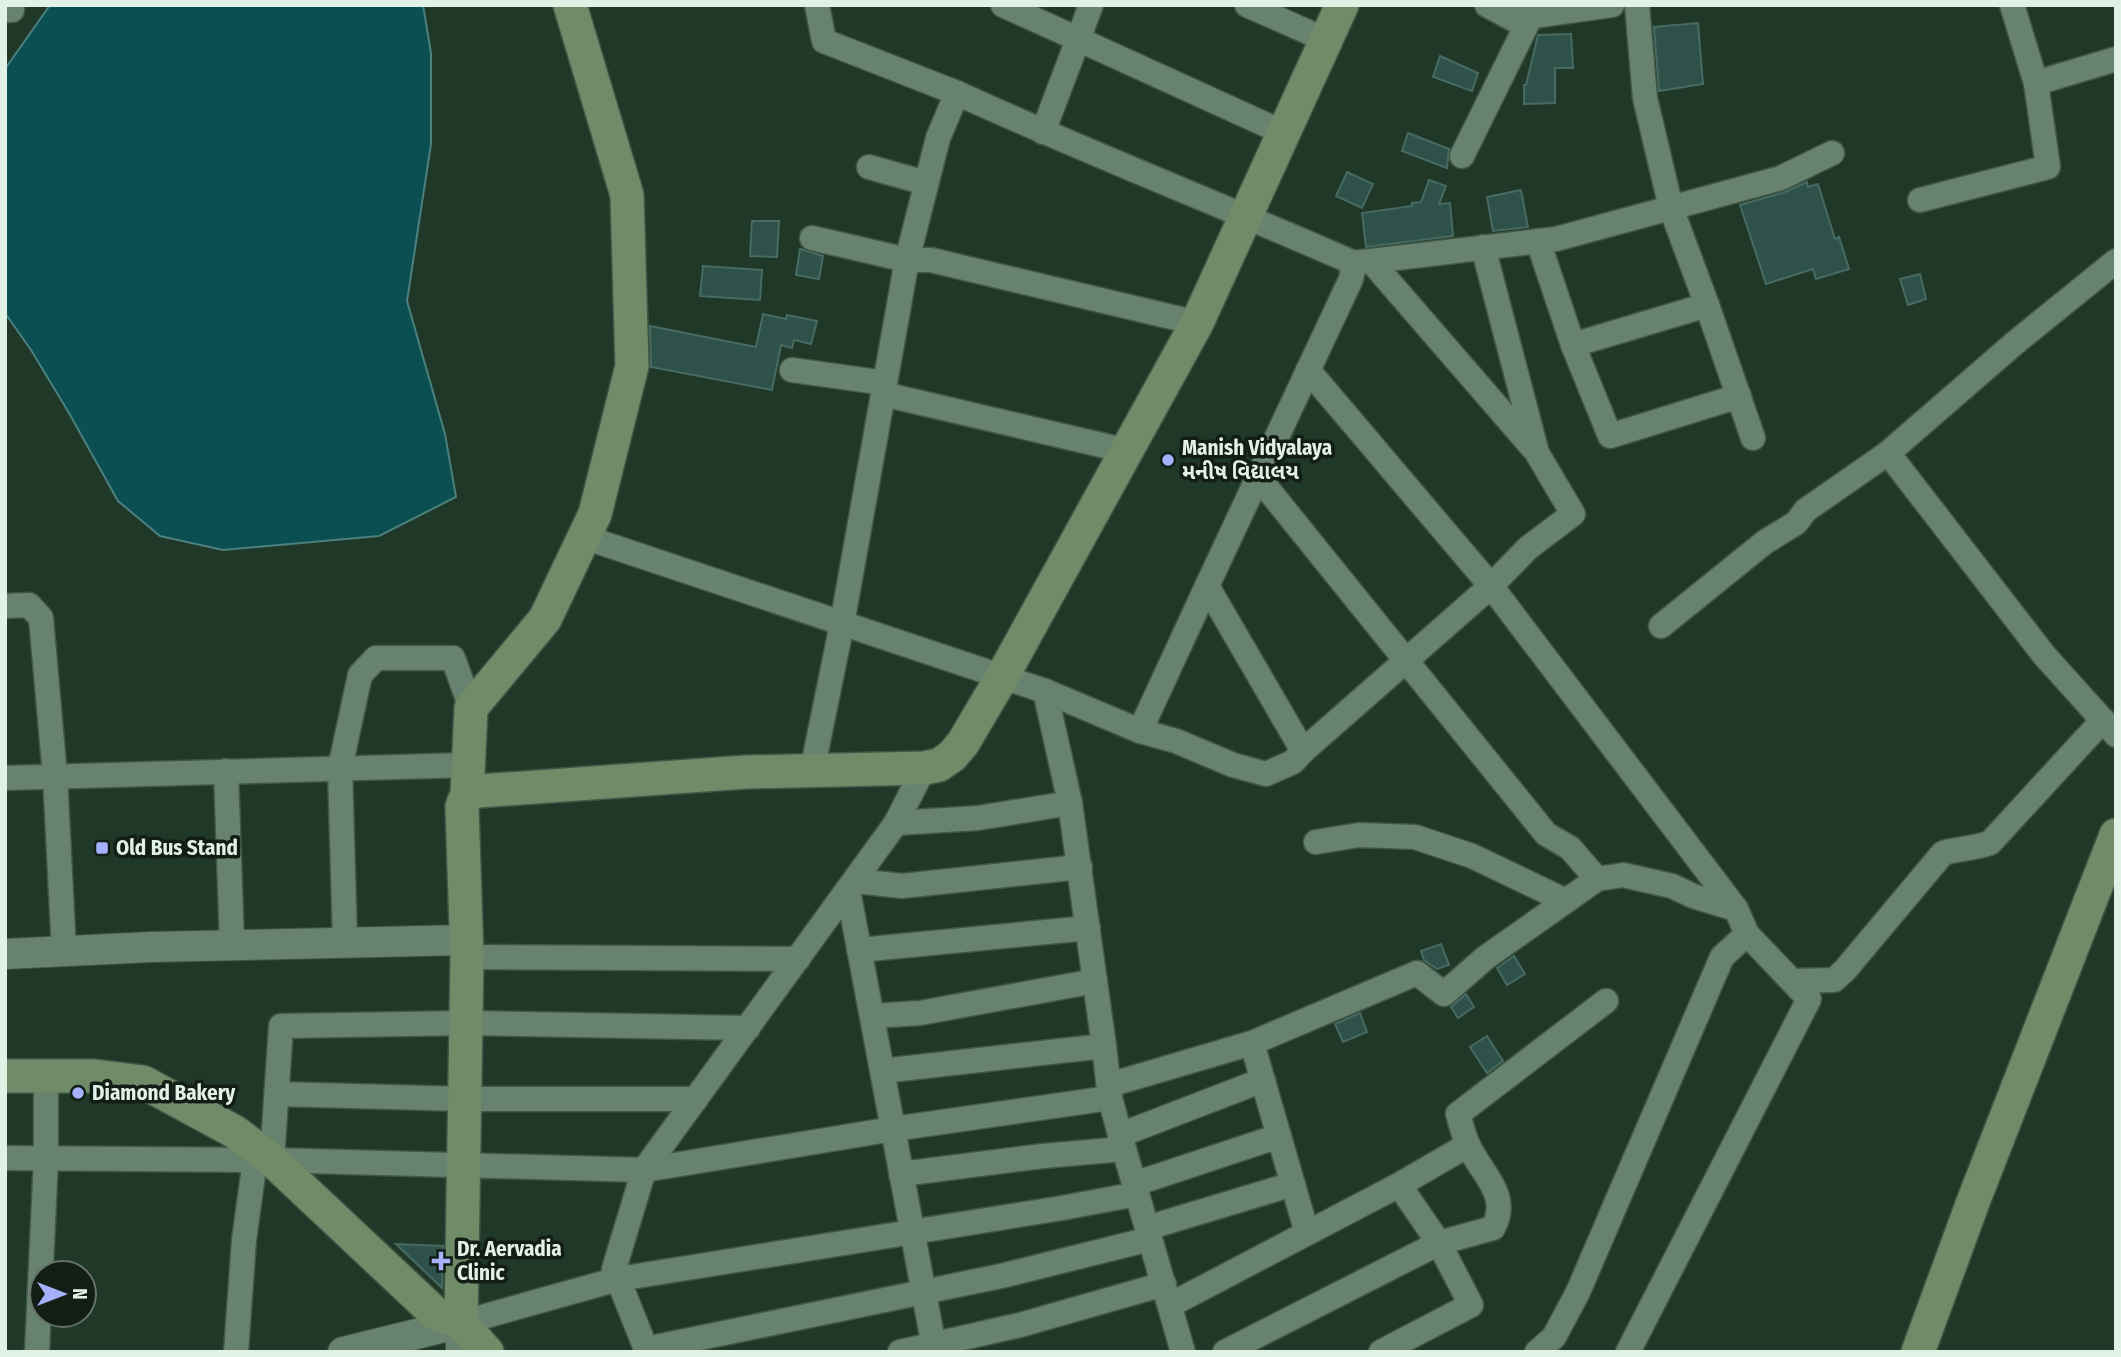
<svg xmlns="http://www.w3.org/2000/svg" width="2121" height="1357" font-family="'Fira Sans Condensed','Noto Sans Gujarati',sans-serif">
<style>
.water{fill:#0b4f53;stroke:#4c807f;stroke-width:2}
.building{fill:#2e5249;stroke:#476b62;stroke-width:2}
.lines{fill:none;stroke-linecap:round;stroke-linejoin:round}
.minor-casing{stroke:#405647;stroke-width:27}
.tertiary-casing{stroke:#405647;stroke-width:32}
.secondary-casing{stroke:#405647;stroke-width:36}
.minor{stroke:#67826e;stroke-width:24}
.tertiary{stroke:#67826e;stroke-width:30}
.secondary{stroke:#6f8b67;stroke-width:33}
.poi-dot{fill:#a6b1fc;stroke:#121d15;stroke-width:2.5}
.labels{text-anchor:middle;dominant-baseline:central;stroke-width:7;stroke-linejoin:round;paint-order:stroke}
.poi-label{font-size:21px;font-weight:bold;fill:#e2f1e5;stroke:#121d15;text-anchor:start}
</style>
<rect width="100%" height="100%" fill="#203827"/>
<path class="water" d="M50,5H423L431,53V144L407,301L445,434L456,497L379,536L223,550L160,536L118,501L69,413L31,350L5,313V69Z"/>
<g class="building">
<path d="M1698,23L1703,84L1659,91L1654,27Z"/>
<path d="M1571,34L1573,68H1555V103L1524,104V85H1526L1538,35Z"/>
<path d="M1440,56L1478,73L1472,91L1433,77Z"/>
<path d="M1408,133L1449,149L1447,168L1402,151Z"/>
<path d="M1347,172L1373,184L1362,208L1336,196Z"/>
<path d="M1429,180L1446,186L1439,204L1450,203L1453,236L1366,247L1362,213L1412,206V203L1421,202Z"/>
<path d="M1807,182L1808,187L1818,184L1835,239L1839,237L1849,269L1816,279L1813,269L1766,284L1740,205L1785,192Z"/>
<path d="M1521,190L1528,227L1493,231L1487,197Z"/>
<path d="M752,221H779L777,257L750,256Z"/>
<path d="M800,249L823,256L819,279L796,275Z"/>
<path d="M703,266L762,270L760,300L700,296Z"/>
<path d="M1920,274L1926,299L1908,305L1900,279Z"/>
<path d="M763,314L786,319L787,315L817,321L811,344L794,340L792,348L781,345L772,390L651,367L650,326L756,347Z"/>
<path d="M1441,944L1449,965L1437,969L1424,960L1421,951Z"/>
<path d="M1514,956L1525,974L1507,985L1497,968Z"/>
<path d="M1466,994L1474,1007L1458,1018L1451,1007Z"/>
<path d="M1360,1013L1367,1032L1343,1042L1335,1024Z"/>
<path d="M1487,1036L1503,1061L1487,1073L1470,1047Z"/>
<path d="M396,1244L443,1246L442,1288Z"/>
</g>
<g class="lines">
<g class="minor-casing">
<g id="minor">
<path d="M817,5L824,41L957,93"/>
<path d="M1003,5L1284,133"/>
<path d="M1247,5L1326,40"/>
<path d="M1487,5L1513,19L1612,5"/>
<path d="M5,10H12"/>
<path d="M2036,83L2116,59"/>
<path d="M1043,132L1091,5"/>
<path d="M1462,156L1531,16L1539,5"/>
<path d="M869,167L926,183"/>
<path d="M1920,200L2048,167L2036,83L2012,5"/>
<path d="M812,238L907,260H931L1197,323"/>
<path d="M1538,241L1573,345L1610,436L1739,396"/>
<path d="M1371,261L1532,447"/>
<path d="M1354,263L1556,239L1781,178L1832,153"/>
<path d="M1707,305L1753,438"/>
<path d="M1573,345L1707,305L1671,208L1645,98L1637,5"/>
<path d="M792,370L885,383"/>
<path d="M1308,370L1491,586L1528,548L1573,514L1537,453L1483,247"/>
<path d="M883,394L1127,451"/>
<path d="M1888,453L2044,655L2116,735"/>
<path d="M1258,477L1546,834L1570,848L1597,879"/>
<path d="M584,537L1045,691L1070,803L1104,1046L882,1071"/>
<path d="M5,606L29,605L41,618L55,776L64,951"/>
<path d="M1661,626L1765,542L1796,523L1806,510L1888,453L2016,342L2116,261"/>
<path d="M1045,691L1140,731L1176,741L1233,765L1266,774L1293,762L1303,751"/>
<path d="M1140,731L1207,586"/>
<path d="M226,771L232,945"/>
<path d="M812,771L842,624L907,260L938,138L957,93C1088,153 1222,205 1354,263L1351,279L1207,586L1303,751L1491,586L1736,909"/>
<path d="M5,778L468,765"/>
<path d="M896,823L978,818L1070,803"/>
<path d="M1316,842L1359,835L1415,837L1472,856L1566,901"/>
<path d="M855,881L902,886L1080,867"/>
<path d="M848,890L935,1352"/>
<path d="M345,942L340,768L360,675L376,658H453L471,708"/>
<path d="M859,950L1088,928"/>
<path d="M467,957L798,959"/>
<path d="M1793,981L1834,980L1845,970L1943,853C1958,849 1975,848 1990,843L2103,720"/>
<path d="M872,1016L920,1013L1095,981"/>
<path d="M1252,1043L1417,973L1444,994L1485,958L1597,879L1623,875L1672,886L1693,896L1736,909L1747,934L1809,999L1628,1352"/>
<path d="M1104,1046L1110,1098L893,1129L644,1170L614,1269L646,1349L1001,1276L1150,1239"/>
<path d="M1109,1085L1252,1043L1307,1233"/>
<path d="M277,1094L466,1099H696"/>
<path d="M1120,1135L1263,1080"/>
<path d="M1124,1149L1183,1352"/>
<path d="M5,1158L272,1160L644,1170L896,823L924,768"/>
<path d="M272,1160L281,1026L467,1023L748,1028"/>
<path d="M901,1174L1043,1156L1124,1149L1110,1098"/>
<path d="M1134,1184L1279,1136"/>
<path d="M1399,1185L1468,1145"/>
<path d="M1147,1228L1293,1184"/>
<path d="M1170,1305L1399,1185L1439,1243L1493,1228C1511,1196 1482,1174 1469,1147C1464,1137 1461,1125 1458,1114L1606,1001"/>
<path d="M461,1323L618,1279L1062,1208L1137,1194"/>
<path d="M37,1352L46,1158V1076"/>
<path d="M236,1352L244,1240L255,1160"/>
<path d="M900,1352L1020,1325L1164,1284"/>
<path d="M1225,1352L1439,1243L1471,1305L1381,1352"/>
<path d="M1537,1352L1554,1337L1578,1292L1722,957L1747,934"/>
</g>
</g>
<g class="tertiary-casing">
<g id="tertiary">
<path d="M5,954L151,947L466,940"/>
<path d="M343,1352L461,1323V1352"/>
</g>
</g>
<g class="secondary-casing">
<g id="secondary">
<path d="M467,795L471,708L545,619L584,537L595,514L632,366L627,195L570,5"/>
<path d="M5,1076H95L143,1082L235,1132L272,1160L436,1314L461,1323L487,1352"/>
<path d="M461,1323L467,957L462,807C465,796 468,793 479,791L746,772L924,768L939,765L952,756L963,743L1002,677L1197,323L1342,5"/>
<path d="M1918,1352L1973,1202L2116,835"/>
</g>
</g>
<use href="#minor" class="minor"/>
<use href="#tertiary" class="tertiary"/>
<use href="#secondary" class="secondary"/>
</g>
<g class="poi-dot">
<circle cx="1168" cy="460" r="7"/>
<rect x="95" y="841" width="14" height="14" rx="3.5"/>
<circle cx="78" cy="1093" r="7"/>
<path d="M437.5 1250.5h7v7h7v7h-7v7h-7v-7h-7v-7h7z"/>
</g>
<g class="labels">
<g class="poi-label">
<text x="1182" y="448">Manish Vidyalaya<tspan x="1182" dy="24">મનીષ વિદ્યાલય</tspan></text>
<text x="116" y="848">Old Bus Stand</text>
<text x="92" y="1093">Diamond Bakery</text>
<text x="457" y="1249">Dr. Aervadia<tspan x="457" dy="24">Clinic</tspan></text>
</g>
</g>
<rect width="2121" height="1357" fill="none" stroke="#e2f1e5" stroke-width="14"/>
<g transform="translate(63 1294) rotate(90)"><circle r="33" fill="#121d15" stroke="#657268" stroke-width="2"/>
<path d="M0-5L12 26L0 18L-12 26Z" fill="#a6b1fc"/>
<text y="-10" font-size="19" font-weight="bold" text-anchor="middle" fill="#e2f1e5">N</text>
</g>
</svg>
